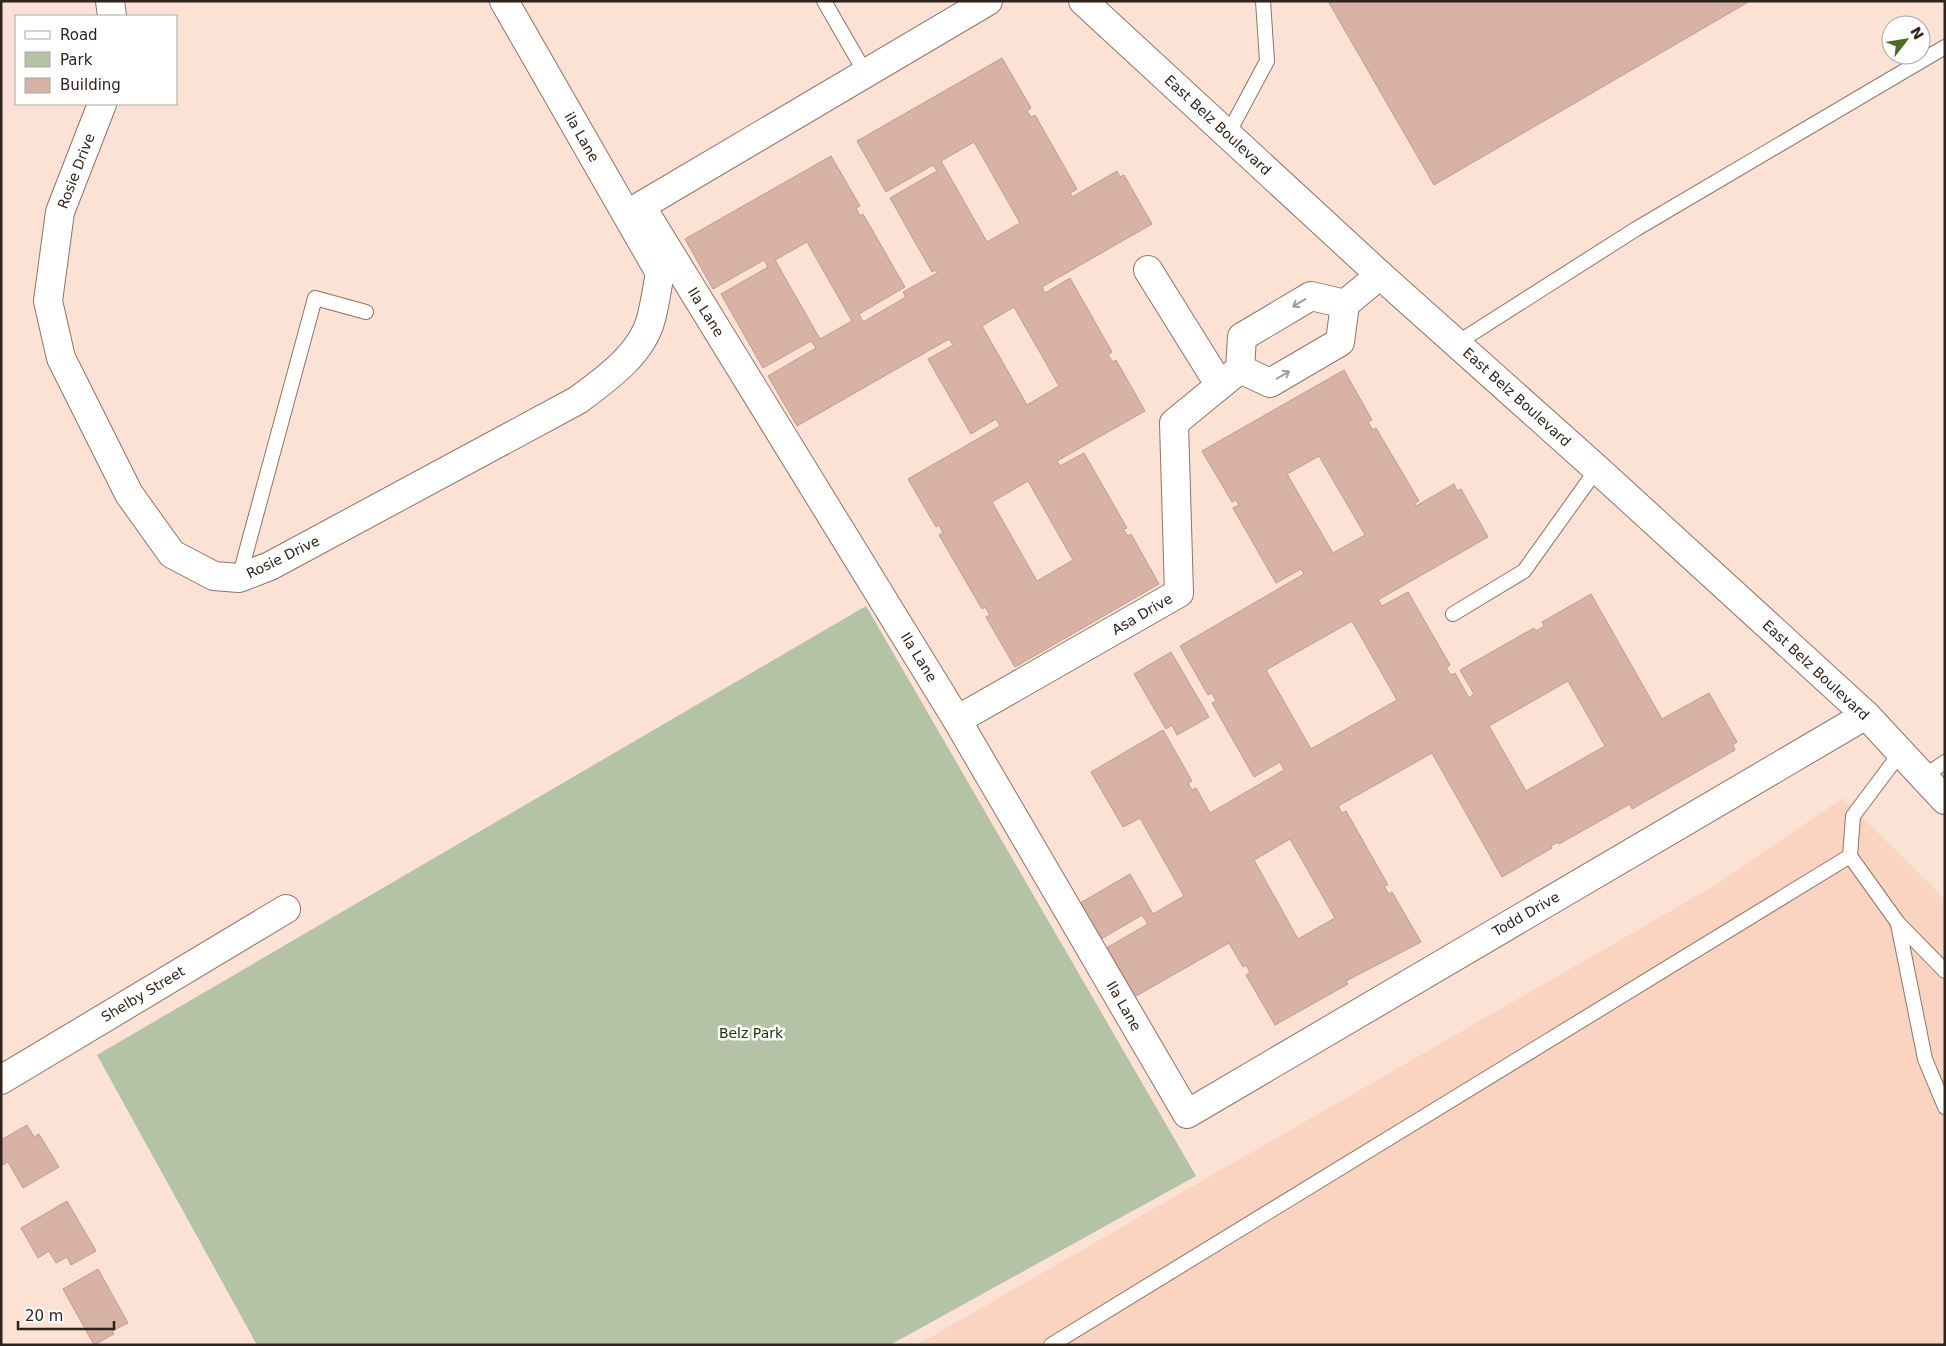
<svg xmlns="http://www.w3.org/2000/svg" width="1946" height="1346" font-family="'DejaVu Sans',sans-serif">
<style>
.built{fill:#fad4c1}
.green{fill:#b4c2a5}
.building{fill:#d9b2a6;stroke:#bc9c92;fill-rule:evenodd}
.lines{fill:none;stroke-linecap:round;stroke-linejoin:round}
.service-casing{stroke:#8f7466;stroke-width:16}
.minor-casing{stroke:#8f7466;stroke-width:30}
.tertiary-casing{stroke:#8f7466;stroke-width:30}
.service{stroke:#fff;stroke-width:14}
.minor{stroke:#fff;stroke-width:28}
.tertiary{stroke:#fff;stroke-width:28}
.oneway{stroke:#a19c99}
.labels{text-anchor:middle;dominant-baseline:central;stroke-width:5;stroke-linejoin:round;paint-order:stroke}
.street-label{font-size:14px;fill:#2e231d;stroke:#fff}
.park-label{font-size:14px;fill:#223400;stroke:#fff}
</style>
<rect width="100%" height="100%" fill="#fbe2d5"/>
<path class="built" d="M1843,798L1945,899V1345H917L1714,886Z"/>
<path class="green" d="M866,606L1196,1176L890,1345H257L97,1055Z"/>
<g class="building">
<path d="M1328,1H1750L1434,185Z"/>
<path d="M1002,58L1031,108L1027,111L1031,117L1035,115L1077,189L1070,193L1072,197L1117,171L1120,177L1124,175L1152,224L1042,287L1045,293L1070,278L1112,352L1108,355L1113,362L1116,360L1145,411L1057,461L1060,466L1084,453L1127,528L1123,529L1128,536L1131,534L1159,584L1015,667L986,617L990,615L985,607L982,609L939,535L943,533L939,525L936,527L908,479L1000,426L996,419L971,434L928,359L953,345L949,339L797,426L768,376L816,348L811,341L763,368L721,294L768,267L764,260L713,289L685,239L831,156L860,206L856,208L860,216L863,214L905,287L859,314L863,322L906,297L903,292L937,273L935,270L932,272L890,198L937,171L933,165L886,192L857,141ZM974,142L1020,223L987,242L941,161ZM807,242L852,321L820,339L775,260ZM1014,307L1059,386L1027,405L982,326ZM1028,481L1073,560L1037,581L992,502Z"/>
<path d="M1344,370L1372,420L1368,422L1373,430L1376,428L1419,501L1415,503L1416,506L1454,484L1457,491L1461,489L1488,537L1378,600L1382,606L1408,592L1450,665L1446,668L1451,675L1455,673L1469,698L1474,694L1460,670L1534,628L1536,631L1544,626L1542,622L1591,594L1662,719L1709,693L1737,742L1733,745L1735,750L1632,809L1630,804L1559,844L1558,842L1551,846L1552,848L1502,877L1432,753L1338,806L1342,813L1346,811L1388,885L1384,886L1389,894L1392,892L1421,942L1346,981L1348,984L1275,1025L1246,975L1250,972L1246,965L1243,967L1229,943L1129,1000L1101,951L1148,924L1142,915L1096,942L1075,906L1130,874L1153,914L1184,896L1140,818L1123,827L1091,772L1163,730L1192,781L1188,783L1192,790L1196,788L1210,813L1284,770L1280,762L1254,777L1212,703L1216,701L1212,693L1208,695L1180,646L1304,574L1301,569L1276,583L1233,508L1239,505L1236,500L1232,502L1202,451ZM1319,456L1365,535L1333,553L1287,474ZM1352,621L1397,700L1311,749L1266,670ZM1568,681L1605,746L1526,791L1489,726ZM1290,839L1335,918L1298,939L1254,860Z"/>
<path d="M1171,652L1209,717L1177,735L1172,725L1166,729L1134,674Z"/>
<path d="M27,1125L34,1137L39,1134L59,1167L23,1188L8,1162L1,1166V1140Z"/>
<path d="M67,1201L96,1251L71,1265L67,1257L56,1263L49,1251L38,1258L21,1228Z"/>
<path d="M98,1269L128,1323L112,1331L114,1334L94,1345L63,1289Z"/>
</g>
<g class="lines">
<g class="service-casing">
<g id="service">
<path d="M824,1L866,74"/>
<path d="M1228,134L1267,61L1263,1"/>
<path d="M1457,343L1636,229L1945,47"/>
<path d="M239,578L315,298L366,312"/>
<path d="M1453,614L1524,571L1597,469"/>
<path d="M1901,752L1853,816L1850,856L1898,923L1945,971"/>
<path d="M1923,777L1945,762"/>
<path d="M1898,924L1925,1059L1945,1107"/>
<path d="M1051,1345L1850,856"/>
</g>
</g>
<g class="minor-casing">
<g id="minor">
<path d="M110,1L112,16"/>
<path d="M988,1L641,206L957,720L1187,1114L1866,715"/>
<path d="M102,104L60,212L48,301L61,358L129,494L172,554L214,576L239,578L270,566L578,400C606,379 642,354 651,319C655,304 657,288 660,273L504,1"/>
<path d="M1148,270L1219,384"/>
<path d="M1240,369L1270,383L1340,342L1345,304L1380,275"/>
<path d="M1240,369L1242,337L1311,296L1345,304"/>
<path d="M957,720L1179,593L1174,423L1240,369"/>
<path d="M1,1080L286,909"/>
</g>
</g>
<g class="tertiary-casing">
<path id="tertiary" d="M1083,1L1380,275L1597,469L1866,715L1945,800"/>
</g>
<use href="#service" class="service"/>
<use href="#minor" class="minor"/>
<use href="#tertiary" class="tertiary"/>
</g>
<defs><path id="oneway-shaft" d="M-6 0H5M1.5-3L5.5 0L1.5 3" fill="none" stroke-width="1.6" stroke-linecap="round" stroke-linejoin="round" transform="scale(1.25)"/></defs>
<g class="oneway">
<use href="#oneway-shaft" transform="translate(1299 303) rotate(149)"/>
<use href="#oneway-shaft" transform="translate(1283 375) rotate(-30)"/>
</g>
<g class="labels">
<g class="street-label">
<text transform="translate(1218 125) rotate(43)">East Belz Boulevard</text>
<text transform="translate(582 137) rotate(60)">ila Lane</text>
<text transform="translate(76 171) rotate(-69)">Rosie Drive</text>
<text transform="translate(706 312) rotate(58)">Ila Lane</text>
<text transform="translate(1517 397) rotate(42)">East Belz Boulevard</text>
<text transform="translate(283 557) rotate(-26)">Rosie Drive</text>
<text transform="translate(1142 614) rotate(-30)">Asa Drive</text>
<text transform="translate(919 657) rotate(58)">Ila Lane</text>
<text transform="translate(1816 670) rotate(43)">East Belz Boulevard</text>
<text transform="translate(1526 914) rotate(-30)">Todd Drive</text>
<text transform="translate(143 994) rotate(-31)">Shelby Street</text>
<text transform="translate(1124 1006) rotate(60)">Ila Lane</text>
</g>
<g class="park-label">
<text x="751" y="1033">Belz Park</text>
</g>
</g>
<rect width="1946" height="1346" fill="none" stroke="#2e231d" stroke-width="5"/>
<rect x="15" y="15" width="162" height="90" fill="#ffffff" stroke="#aba7a5"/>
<rect x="25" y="31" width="25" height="8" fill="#ffffff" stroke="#aba7a5"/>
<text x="60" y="40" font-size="15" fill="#2e231d">Road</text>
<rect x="25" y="52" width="25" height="15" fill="#b4c2a5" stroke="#aba7a5"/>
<text x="60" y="65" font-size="15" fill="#2e231d">Park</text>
<rect x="25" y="78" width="25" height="15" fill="#d9b2a6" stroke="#aba7a5"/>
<text x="60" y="90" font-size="15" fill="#2e231d">Building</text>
<g transform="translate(1906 40) rotate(59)"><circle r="24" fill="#ffffff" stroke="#aba7a5"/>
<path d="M0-4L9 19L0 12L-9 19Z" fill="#4c6c22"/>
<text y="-8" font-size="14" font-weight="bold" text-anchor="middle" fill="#2e231d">N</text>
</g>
<path d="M18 1321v8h96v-8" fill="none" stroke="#2e231d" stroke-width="2.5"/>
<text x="25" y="1321" font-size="15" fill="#2e231d" stroke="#ffffff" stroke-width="4" paint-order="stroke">20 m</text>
</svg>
